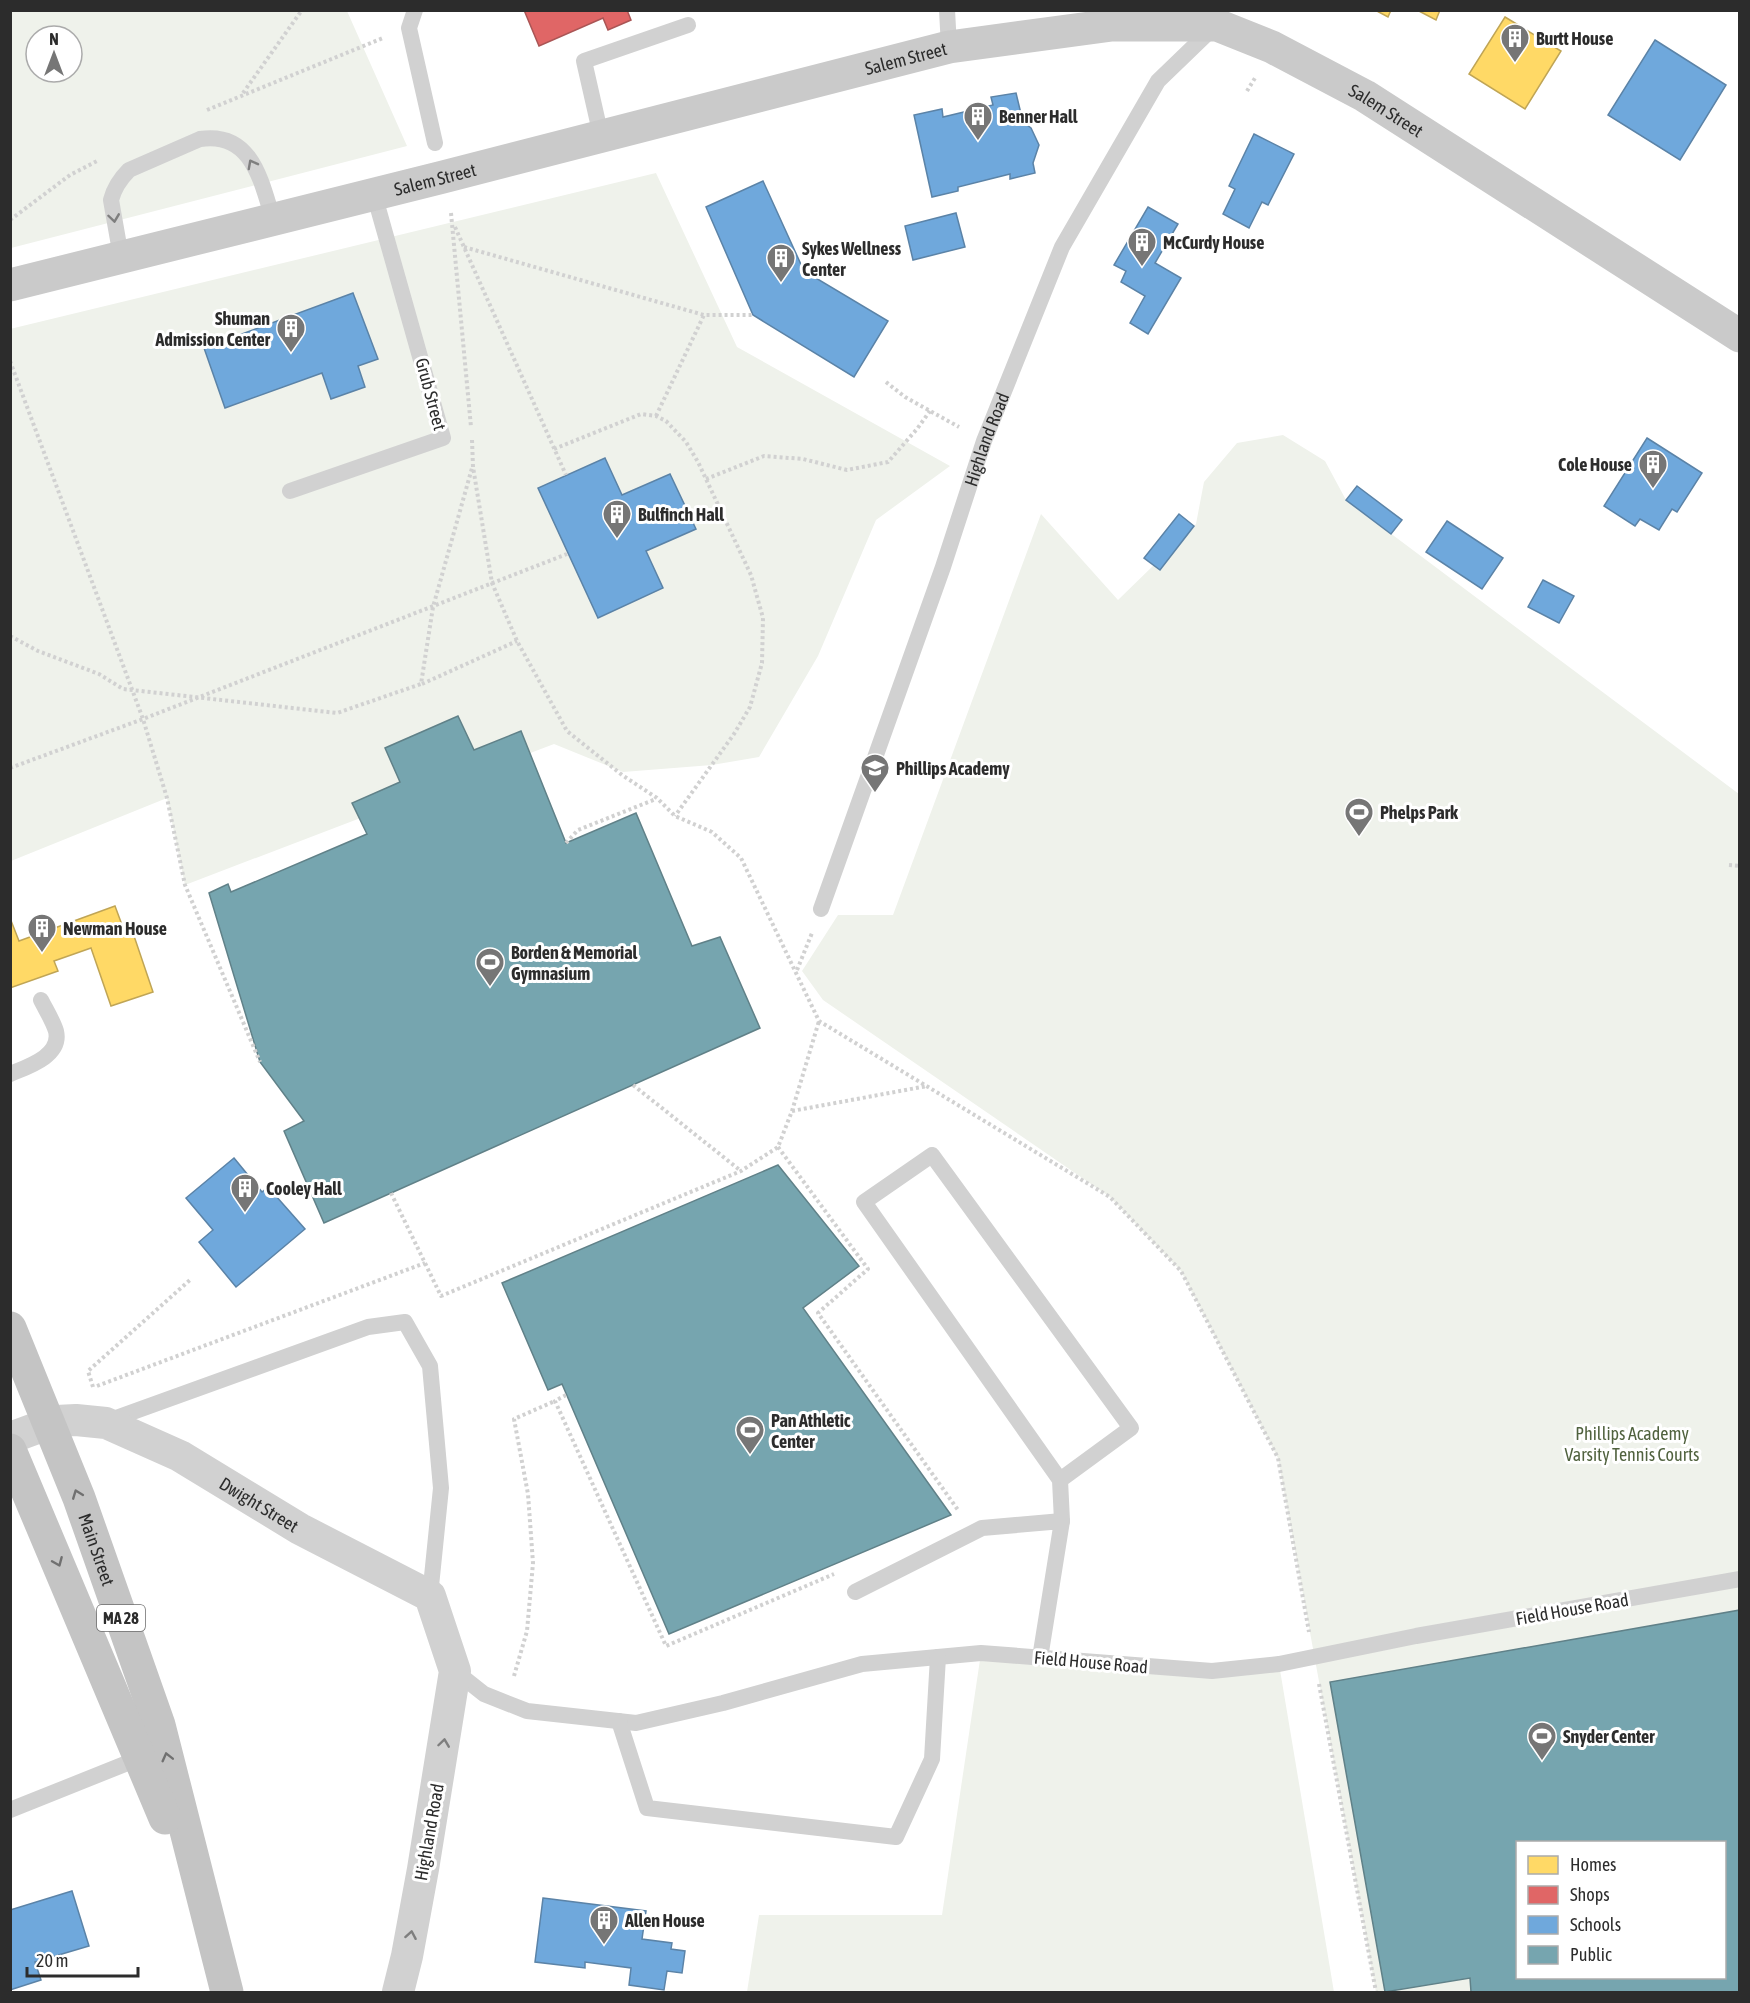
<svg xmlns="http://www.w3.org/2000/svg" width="1750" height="2003" font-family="'Asap Condensed',sans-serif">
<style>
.green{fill:#eff2eb;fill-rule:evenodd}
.homes{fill:#ffd966;stroke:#c0a555;stroke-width:1.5}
.shops{fill:#e06666;stroke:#a55;stroke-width:1.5}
.schools{fill:#6fa8dc;stroke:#5b83a7;stroke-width:1.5}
.public{fill:#76a5af;stroke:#608188;stroke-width:1.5;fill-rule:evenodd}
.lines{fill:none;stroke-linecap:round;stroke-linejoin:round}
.path{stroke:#d1d1d1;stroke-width:4;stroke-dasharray:3 3;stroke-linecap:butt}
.lane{stroke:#d1d1d1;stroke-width:16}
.street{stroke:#d1d1d1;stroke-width:32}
.secondary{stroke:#cacaca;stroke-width:33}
.primary{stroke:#c4c4c4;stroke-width:33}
.oneway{stroke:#7e7e7e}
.oneway2{stroke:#707070}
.labels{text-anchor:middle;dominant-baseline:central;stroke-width:6;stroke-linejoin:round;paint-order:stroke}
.shield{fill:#fff;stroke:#6b6b6b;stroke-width:1.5}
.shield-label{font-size:16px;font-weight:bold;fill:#2c2c2c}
.poi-label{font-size:18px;font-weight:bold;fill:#2c2c2c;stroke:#fff;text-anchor:start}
.street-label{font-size:18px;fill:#2c2c2c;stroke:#fff}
.park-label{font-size:18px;fill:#50623e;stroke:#fff}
</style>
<rect width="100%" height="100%" fill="#fff"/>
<g class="green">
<path d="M11,11H347L407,146L11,248ZM36,36H72V72H36Z"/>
<path d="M656,173L737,347L950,466L876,520L818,656L759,757L712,765L623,772L554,744L185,885L167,798L11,861L10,329Z"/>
<path d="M1283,435L1325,461L1346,500L1739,794V1992H1376L1278,1458L1181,1271L1110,1197L823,1000L802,971L838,915H893L1041,514L1118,600L1196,524L1204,482L1237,443ZM1518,1842H1724V1978H1518Z"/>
<path d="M981,1653L1099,1663L1279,1664L1334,1992H747L759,1915H942Z"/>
</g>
<g class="homes">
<path d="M1375,10H1391L1388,17Z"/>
<path d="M1417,10H1440L1436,20Z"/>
<path d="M1505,17L1561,51L1525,109L1469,74Z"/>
<path d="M115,906L125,933L132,930L153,992L111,1006L91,948L54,961L58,971L10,988V918L19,941Z"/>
</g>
<path class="shops" d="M524,10H627L631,20L608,30L603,18L539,46Z"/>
<g class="schools">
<path d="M1655,40L1726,85L1680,160L1608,115Z"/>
<path d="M1016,93L1023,122L1031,128L1039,145L1033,163L1035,173L1010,179V174L958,187V191L932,197L914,115L942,109L943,117L993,105L991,97Z"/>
<path d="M1254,134L1294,154L1268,205L1262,202L1249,228L1223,214L1235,189L1229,186Z"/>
<path d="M763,181L804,271L888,321L854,377L753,315L706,207Z"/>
<path d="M1148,207L1178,224L1155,263L1181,278L1148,334L1130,323L1145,296L1121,282L1126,271L1114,265Z"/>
<path d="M956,213L965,247L913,260L905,226Z"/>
<path d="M353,293L378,359L358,366L365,387L331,399L322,373L225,408L204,348Z"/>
<path d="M1647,438L1702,473L1677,512L1672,509L1659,530L1640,519L1635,526L1604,506Z"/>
<path d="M605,458L622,495L670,474L696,529L646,551L663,588L598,618L538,488Z"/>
<path d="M1357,486L1402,520L1391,534L1346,500Z"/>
<path d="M1179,514L1194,526L1160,570L1144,558Z"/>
<path d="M1447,521L1503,558L1482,589L1426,552Z"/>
<path d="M1543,580L1574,596L1559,623L1528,607Z"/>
<path d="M234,1158L262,1192L268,1187L305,1229L236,1287L199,1242L213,1230L186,1198Z"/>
<path d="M72,1891L89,1946L35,1962L41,1980L10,1990V1910Z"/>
<path d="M543,1898L646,1911L642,1939L672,1943L671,1949L685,1951L682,1973L667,1971L664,1990L629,1985L631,1968L585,1962V1968L535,1962Z"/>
</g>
<g class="public">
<path d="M458,716L474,750L521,731L566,843L636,813L692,946L720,937L760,1028L324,1223L284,1131L304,1121L260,1062L209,893L228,884L231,892L367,834L352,803L400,782L385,748Z"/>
<path d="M778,1165L859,1266L803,1308L951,1515L669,1634L562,1384L548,1390L502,1283Z"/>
<path d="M1740,1610V1992H1471L1470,1978L1385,1992L1330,1682ZM1518,1842H1724V1978H1518Z"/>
</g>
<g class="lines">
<g class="path">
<path d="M1247,91L1255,78"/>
<path d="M243,93L302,10"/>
<path d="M207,110L383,38"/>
<path d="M451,213L471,427"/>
<path d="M10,220L70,175L99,160"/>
<path d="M455,227L566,475"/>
<path d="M464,247L704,315H753"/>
<path d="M10,361L143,719L167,798L185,885L260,1062"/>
<path d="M886,382L905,397L959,427"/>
<path d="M656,416L704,315"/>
<path d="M472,440L473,467L492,583L517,641L567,731L622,775L657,798L675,816L712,832L741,858L819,1021L1110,1197L1181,1271L1278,1458L1309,1632"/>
<path d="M554,449L641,414L656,416L666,421L686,442L698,462L751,575L763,618L762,663L750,707L734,734L675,816"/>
<path d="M706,479L764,456L803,459L847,470L888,462L917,429L930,411"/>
<path d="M10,636L38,651L99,674L123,689L337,713L421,684L433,607L472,468"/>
<path d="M422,684L517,641"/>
<path d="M10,768L143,719L567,554"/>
<path d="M566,843L578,830L656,799"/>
<path d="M1729,865L1740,866"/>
<path d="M797,970L812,933"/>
<path d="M633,1085L741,1171"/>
<path d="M792,1111L927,1086"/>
<path d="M778,1147L868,1269L818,1313L958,1510"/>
<path d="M391,1193L441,1296L741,1171L778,1147L792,1111L819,1021"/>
<path d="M97,1386L425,1263"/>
<path d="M93,1387L88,1371L190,1280"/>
<path d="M566,1395L555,1401L666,1646L834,1574"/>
<path d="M514,1676L527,1631L533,1563L528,1494L514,1419L555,1401"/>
<path d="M1319,1684L1376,1992"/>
</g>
<g class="lane">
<path d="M415,10L409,28L435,143"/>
<path d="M947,10L949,47"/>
<path d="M601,136L584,61L688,25"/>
<path d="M121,257L111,200C114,188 120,179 129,170L200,139C252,131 261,181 273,219"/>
<path d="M290,491L443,438L374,194"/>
<path id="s1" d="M821,909L943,567L984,441L1062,247L1158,81L1214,27"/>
<path d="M10,1074C27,1067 62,1056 56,1031C53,1021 46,1010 41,1000"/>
<path d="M105,1422L368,1327L405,1322L430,1366L441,1488L430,1596"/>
<path d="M1060,1480L1131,1428L932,1155L864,1202L1060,1480L1062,1521"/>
<path d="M855,1592L982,1528L1062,1521L1040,1658"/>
<path d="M455,1671L484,1694L527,1711L636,1723L723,1703L862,1664L981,1653L1212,1671L1279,1664L1416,1636L1740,1579"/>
<path d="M619,1721L647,1808L896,1837L932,1759L938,1657"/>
<path d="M10,1810L140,1758"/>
</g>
<path class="street" id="s2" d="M10,1438L56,1421L76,1420L106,1423L180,1456L300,1529L430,1596L455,1671L423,1869L407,1956L398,1992"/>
<path class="secondary" id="s3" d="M10,285L443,177L949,47L1112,25H1217L1272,47L1365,96L1740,336"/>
<g class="primary">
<path id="s4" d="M10,1328L79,1498L159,1725L227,1992"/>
<path d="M10,1450L165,1818"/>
</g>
</g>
<defs><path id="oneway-chevron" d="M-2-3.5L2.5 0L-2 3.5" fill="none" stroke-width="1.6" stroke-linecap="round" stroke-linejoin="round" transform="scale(1.5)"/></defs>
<g class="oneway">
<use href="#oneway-chevron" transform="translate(252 164) rotate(-118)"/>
<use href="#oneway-chevron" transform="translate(114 218) rotate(82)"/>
<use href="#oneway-chevron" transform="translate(444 1743) rotate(-82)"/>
<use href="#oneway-chevron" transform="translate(411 1935) rotate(-80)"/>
</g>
<g class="oneway2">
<use href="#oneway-chevron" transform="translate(77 1494) rotate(-111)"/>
<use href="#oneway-chevron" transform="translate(58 1562) rotate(67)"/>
<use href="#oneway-chevron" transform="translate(167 1757) rotate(-104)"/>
</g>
<defs>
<g id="building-pin" transform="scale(1.5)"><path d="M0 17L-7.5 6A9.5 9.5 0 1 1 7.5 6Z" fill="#767676" stroke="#fff"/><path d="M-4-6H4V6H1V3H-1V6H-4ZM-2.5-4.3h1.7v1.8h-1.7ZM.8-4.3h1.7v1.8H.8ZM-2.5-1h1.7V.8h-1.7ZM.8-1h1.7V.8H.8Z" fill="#fff"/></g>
<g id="school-pin" transform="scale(1.5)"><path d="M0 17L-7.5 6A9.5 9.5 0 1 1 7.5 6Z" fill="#767676" stroke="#fff"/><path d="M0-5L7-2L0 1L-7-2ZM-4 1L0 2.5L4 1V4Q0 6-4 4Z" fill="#fff"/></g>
<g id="stadium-pin" transform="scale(1.5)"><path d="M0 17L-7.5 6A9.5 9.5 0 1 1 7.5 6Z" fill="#767676" stroke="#fff"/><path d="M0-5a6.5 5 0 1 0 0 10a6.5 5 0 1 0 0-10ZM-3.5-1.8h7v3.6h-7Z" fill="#fff"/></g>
</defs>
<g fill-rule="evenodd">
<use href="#building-pin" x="1515" y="38"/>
<use href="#building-pin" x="978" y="116"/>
<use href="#building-pin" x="1142" y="242"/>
<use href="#building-pin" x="781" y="258"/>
<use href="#building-pin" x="291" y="328"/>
<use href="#building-pin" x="1653" y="464"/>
<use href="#building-pin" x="617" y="514"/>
<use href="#school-pin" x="875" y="768"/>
<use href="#stadium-pin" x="1359" y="812"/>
<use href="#building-pin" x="42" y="928"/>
<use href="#stadium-pin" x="490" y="962"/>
<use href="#building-pin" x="245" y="1188"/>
<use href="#stadium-pin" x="750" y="1430"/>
<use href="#stadium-pin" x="1542" y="1736"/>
<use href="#building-pin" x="604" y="1920"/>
</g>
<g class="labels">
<rect class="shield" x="97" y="1605" width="48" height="26" rx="4.5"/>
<g class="shield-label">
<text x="121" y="1618">MA 28</text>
</g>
<g class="poi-label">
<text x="1536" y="38">Burtt House</text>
<text x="999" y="116">Benner Hall</text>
<text x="1163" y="242">McCurdy House</text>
<text x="802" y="248">Sykes Wellness<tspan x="802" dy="21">Center</tspan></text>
<text x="270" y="318" text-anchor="end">Shuman<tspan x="270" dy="21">Admission Center</tspan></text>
<text x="1632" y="464" text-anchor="end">Cole House</text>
<text x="638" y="514">Bulfinch Hall</text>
<text x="896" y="768">Phillips Academy</text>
<text x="1380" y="812">Phelps Park</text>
<text x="63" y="928">Newman House</text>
<text x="511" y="952">Borden &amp; Memorial<tspan x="511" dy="21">Gymnasium</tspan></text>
<text x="266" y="1188">Cooley Hall</text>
<text x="771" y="1420">Pan Athletic<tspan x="771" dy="21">Center</tspan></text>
<text x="1563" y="1736">Snyder Center</text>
<text x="625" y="1920">Allen House</text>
</g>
<g class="street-label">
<text stroke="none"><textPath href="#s3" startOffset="924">Salem Street</textPath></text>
<text stroke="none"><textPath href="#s3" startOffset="1428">Salem Street</textPath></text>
<text stroke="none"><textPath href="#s3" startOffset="438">Salem Street</textPath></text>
<text transform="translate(431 394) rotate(75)">Grub Street</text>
<text stroke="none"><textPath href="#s1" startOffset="498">Highland Road</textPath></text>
<text stroke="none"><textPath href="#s2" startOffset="273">Dwight Street</textPath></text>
<text stroke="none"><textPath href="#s4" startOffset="238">Main Street</textPath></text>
<text transform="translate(1572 1609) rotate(-10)">Field House Road</text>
<text transform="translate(1091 1662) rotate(5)">Field House Road</text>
<text transform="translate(429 1832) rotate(-80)">Highland Road</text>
</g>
<g class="park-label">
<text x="1632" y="1433">Phillips Academy<tspan x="1632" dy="21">Varsity Tennis Courts</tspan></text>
</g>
</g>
<rect width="1750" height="2003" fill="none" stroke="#2c2c2c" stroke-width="24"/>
<rect x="1516" y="1841" width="210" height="138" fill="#ffffff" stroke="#ababab" stroke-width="1.5"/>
<rect x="1528" y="1856" width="30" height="18" fill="#ffd966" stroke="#ababab" stroke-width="1.5"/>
<text x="1570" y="1871" font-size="18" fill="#2c2c2c">Homes</text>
<rect x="1528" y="1886" width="30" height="18" fill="#e06666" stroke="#ababab" stroke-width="1.5"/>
<text x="1570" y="1901" font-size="18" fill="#2c2c2c">Shops</text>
<rect x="1528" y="1916" width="30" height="18" fill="#6fa8dc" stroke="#ababab" stroke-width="1.5"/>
<text x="1570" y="1931" font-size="18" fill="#2c2c2c">Schools</text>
<rect x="1528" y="1946" width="30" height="18" fill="#76a5af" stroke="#ababab" stroke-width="1.5"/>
<text x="1570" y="1961" font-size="18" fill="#2c2c2c">Public</text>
<g transform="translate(54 54)"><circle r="28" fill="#ffffff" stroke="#ababab" stroke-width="1.5"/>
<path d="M0-4.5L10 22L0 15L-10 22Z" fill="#767676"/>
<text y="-9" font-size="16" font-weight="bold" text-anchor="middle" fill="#2c2c2c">N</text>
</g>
<path d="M27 1967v9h111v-9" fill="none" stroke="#2c2c2c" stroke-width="3"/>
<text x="36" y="1967" font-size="18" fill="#2c2c2c" stroke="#ffffff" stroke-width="4.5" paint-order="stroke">20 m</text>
</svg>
